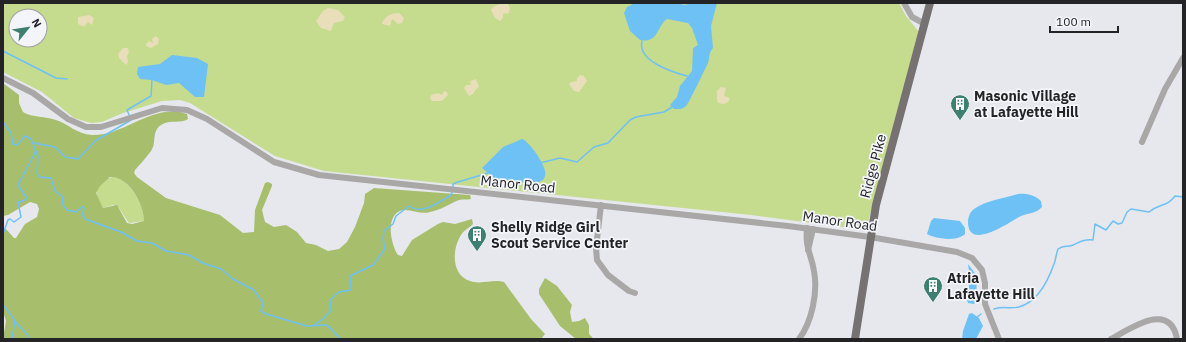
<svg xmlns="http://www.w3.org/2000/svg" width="1186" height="342" font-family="'IBM Plex Sans',sans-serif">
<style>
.green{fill:#c5db8e;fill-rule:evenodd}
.forest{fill:#a7be6d;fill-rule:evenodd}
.sand{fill:#e8deb9}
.water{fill:#6ec1f4}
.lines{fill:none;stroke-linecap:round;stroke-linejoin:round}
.stream{stroke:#6ec1f4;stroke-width:1.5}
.minor{stroke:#aaa7a7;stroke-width:6}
.major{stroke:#777272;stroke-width:8}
.labels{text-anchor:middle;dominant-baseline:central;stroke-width:3.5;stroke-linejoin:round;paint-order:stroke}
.poi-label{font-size:14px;font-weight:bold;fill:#242426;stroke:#f3f5fa;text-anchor:start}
.street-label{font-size:14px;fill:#242426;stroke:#f3f5fa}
</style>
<rect width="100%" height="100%" fill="#e6e8ed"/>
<g class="green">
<path d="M3,3H899L906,16L919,32L866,230L751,215L324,171L275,156L190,103L180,100L162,101L123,113L102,122L91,123L74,118L42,92L3,72ZM16,16H40V40H16Z"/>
<path d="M114,177C131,181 144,206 144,221L129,223L119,208L113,205L103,208C101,204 97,199 97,195C95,187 107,177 114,177Z"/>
</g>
<g class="forest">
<path d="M3,83L19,95V103L23,112C33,118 45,116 56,120C69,124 76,134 92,135C125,136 153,102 187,114L188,119C181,124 170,119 161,125C151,132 157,143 151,151C146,158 140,164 135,170L134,173L137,177L166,198L220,215L243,233L254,232L255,210L265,183L268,182L272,184V186L262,210L265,222L274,227L286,225L297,232L306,243L316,245L328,251L339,249L347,242L355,227L364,203L365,194L374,188L470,195L471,199C467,200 463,199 459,200C449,204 441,210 430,212C421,215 412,209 403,210C384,214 391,245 398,255L402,256L412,240L438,224L443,222L455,224L472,219L473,224C469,228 464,230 461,235C452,249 451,275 470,281C481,285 493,279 504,282L531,319L545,334L541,339H3L6,321L3,311V229H6L14,238H16L25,224L37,217L39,209L37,204L30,202L8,215L3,216ZM110,177C129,176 144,205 144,221L132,224L127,223L117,205L103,208L96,193L100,186Z"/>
<path d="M545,278L557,286L572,305L570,312L572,322L579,321L585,318L589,325V334L594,339H576L560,326L539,294V289Z"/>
</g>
<g class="sand">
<path d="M502,3L508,4L510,8L509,13L503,14V18L500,21L495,18L491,10L493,7Z"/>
<path d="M328,8L338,10L345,17L343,21L334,23L331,31L321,28L316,21L323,11Z"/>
<path d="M399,13L404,18L402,23L398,24L392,19L390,26L382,24C384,16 392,13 399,13Z"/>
<path d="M89,15L94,18L92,25L88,22L84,27L78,24V17Z"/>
<path d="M156,36L159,39L158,44L151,48L146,46V44L149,41L153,43L152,39Z"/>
<path d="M123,48H128L129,52L127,56L128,62L126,65L119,58L118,54Z"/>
<path d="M580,75L584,76L587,81L579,92L574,91L569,84L571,82L577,81V78Z"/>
<path d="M476,79L479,87L476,89L473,94L469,96L464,88L466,85H471L470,81Z"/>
<path d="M721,87L726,88L724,96L730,98L728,102L724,104L718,103L717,100V91Z"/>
<path d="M444,91L447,92L448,95L442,101H432L430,98L431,95L438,93L442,95Z"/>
</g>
<g class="water">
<path d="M635,3H676L685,5L691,3H717L711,26L713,48C708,53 710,58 708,63C705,69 688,105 686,106C682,110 678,109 674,109L670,105L677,97L680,86L692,71L693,48L698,45L692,28L688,23L667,19C657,25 659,44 640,40L630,31L624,13L627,7Z"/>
<path d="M172,55L197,58L208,64L204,97H195L179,83L166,85L152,80L140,79L137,74L138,67L160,64Z"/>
<path d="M522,139C529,141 544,163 545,171C546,174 545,177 543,180L534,184L494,178L482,168L503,147Z"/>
<path d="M1018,194C1026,193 1035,195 1041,201L1042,207C1036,214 1026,213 1019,217C1010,222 969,251 968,223C968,218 969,213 974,209C985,201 1004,198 1018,194Z"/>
<path d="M934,218L960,221L965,228V234C957,242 936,239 927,234L931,221Z"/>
<path d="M968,264L977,276L976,301L974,304L968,303L967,300L970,278Z"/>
<path d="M972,313L979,318L983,326L976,339H962L963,331L969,314Z"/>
</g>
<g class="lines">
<g class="stream">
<path d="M642,41C637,61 672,72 687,76"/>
<path d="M3,51L56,78L67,79"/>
<path d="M130,117L127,110L151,96L152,80"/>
<path d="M3,122L11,133L13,144L17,145L25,136L31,139L38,156L37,173L39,177L51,178L55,191L62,196L63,205L67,210L76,212L83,206L84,209L82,214L85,219L121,232L137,241L152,243L166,251L189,255L203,263L221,269L233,279L254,290L263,303L261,311L266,314L307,326L327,325L341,339"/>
<path d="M34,143L55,147L65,157L78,159L95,141L131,120"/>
<path d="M540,163L560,158L577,162L594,147L608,143L630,120L636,117L664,112L672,107"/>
<path d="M453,188V184L458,182L488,173"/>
<path d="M3,234L8,220L10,219L14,222L21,217L18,202L25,200L27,198L19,187V183L36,151"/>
<path d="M3,305C8,310 11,315 15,321C19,328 26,330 29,339"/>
<path d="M994,309C1003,306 1011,309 1019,307C1037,302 1048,281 1054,264C1056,259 1056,254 1058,249C1065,244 1067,248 1073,245C1080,242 1084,239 1093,240L1095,224L1106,230L1113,221L1118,224L1122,223L1127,212L1131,209L1149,212C1160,203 1167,207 1175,196L1183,197"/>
<path d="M976,318L981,314"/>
<path d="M314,325L323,319L330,311L331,299L339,292L351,290L350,276L373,265L385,249L383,239L384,231L393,224L396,216L409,206C422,216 440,201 451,195L452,192"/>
<path d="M12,339L15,321"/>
</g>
<g class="minor">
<path d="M904,3L912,17L925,24"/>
<path d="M3,78L33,93L68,119L86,127H101L162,108L187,110L207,119L274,162L319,175L788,226L870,237L957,252L972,258L982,270L985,283V304L999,339"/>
<path d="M1142,142L1165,89L1183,58"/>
<path d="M601,205L596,248L597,260L608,275L629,291L635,293"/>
<path d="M808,250L813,229"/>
<path d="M799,339C812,322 818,292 814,271C811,253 805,249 807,228"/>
<path d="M1111,339C1130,329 1170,300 1177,339"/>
</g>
<path class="major" d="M855,339L876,205L930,3"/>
</g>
<defs>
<g id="building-pin" transform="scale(1)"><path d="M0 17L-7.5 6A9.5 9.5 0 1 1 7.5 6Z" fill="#3d7f70" stroke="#f3f5fa"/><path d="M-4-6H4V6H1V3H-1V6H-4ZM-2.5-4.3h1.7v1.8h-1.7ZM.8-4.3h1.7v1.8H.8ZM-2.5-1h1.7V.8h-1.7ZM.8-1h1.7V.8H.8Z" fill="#fff"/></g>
</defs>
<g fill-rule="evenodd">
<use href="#building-pin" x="960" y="104"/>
<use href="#building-pin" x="477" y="235"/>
<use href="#building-pin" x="933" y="286"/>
</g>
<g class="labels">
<g class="poi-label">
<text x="974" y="96">Masonic Village<tspan x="974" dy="16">at Lafayette Hill</tspan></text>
<text x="491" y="227">Shelly Ridge Girl<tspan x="491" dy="16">Scout Service Center</tspan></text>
<text x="947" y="278">Atria<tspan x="947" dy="16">Lafayette Hill</tspan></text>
</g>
<g class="street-label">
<text transform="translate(873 166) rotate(-75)">Ridge Pike</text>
<text transform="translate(518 184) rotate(6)">Manor Road</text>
<text transform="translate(840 221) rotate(8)">Manor Road</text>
</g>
</g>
<rect width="1186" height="342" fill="none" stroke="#242426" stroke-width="8"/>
<g transform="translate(28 28) rotate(60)"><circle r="19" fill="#f3f5fa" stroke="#a0a1a5"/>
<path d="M0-3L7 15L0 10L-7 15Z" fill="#3d7f70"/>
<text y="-6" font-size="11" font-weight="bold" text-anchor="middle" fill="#242426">N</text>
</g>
<path d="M1050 26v6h68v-6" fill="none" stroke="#242426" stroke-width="2"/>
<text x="1056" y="26" font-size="12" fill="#242426" stroke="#f3f5fa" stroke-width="3" paint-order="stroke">100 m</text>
</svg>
